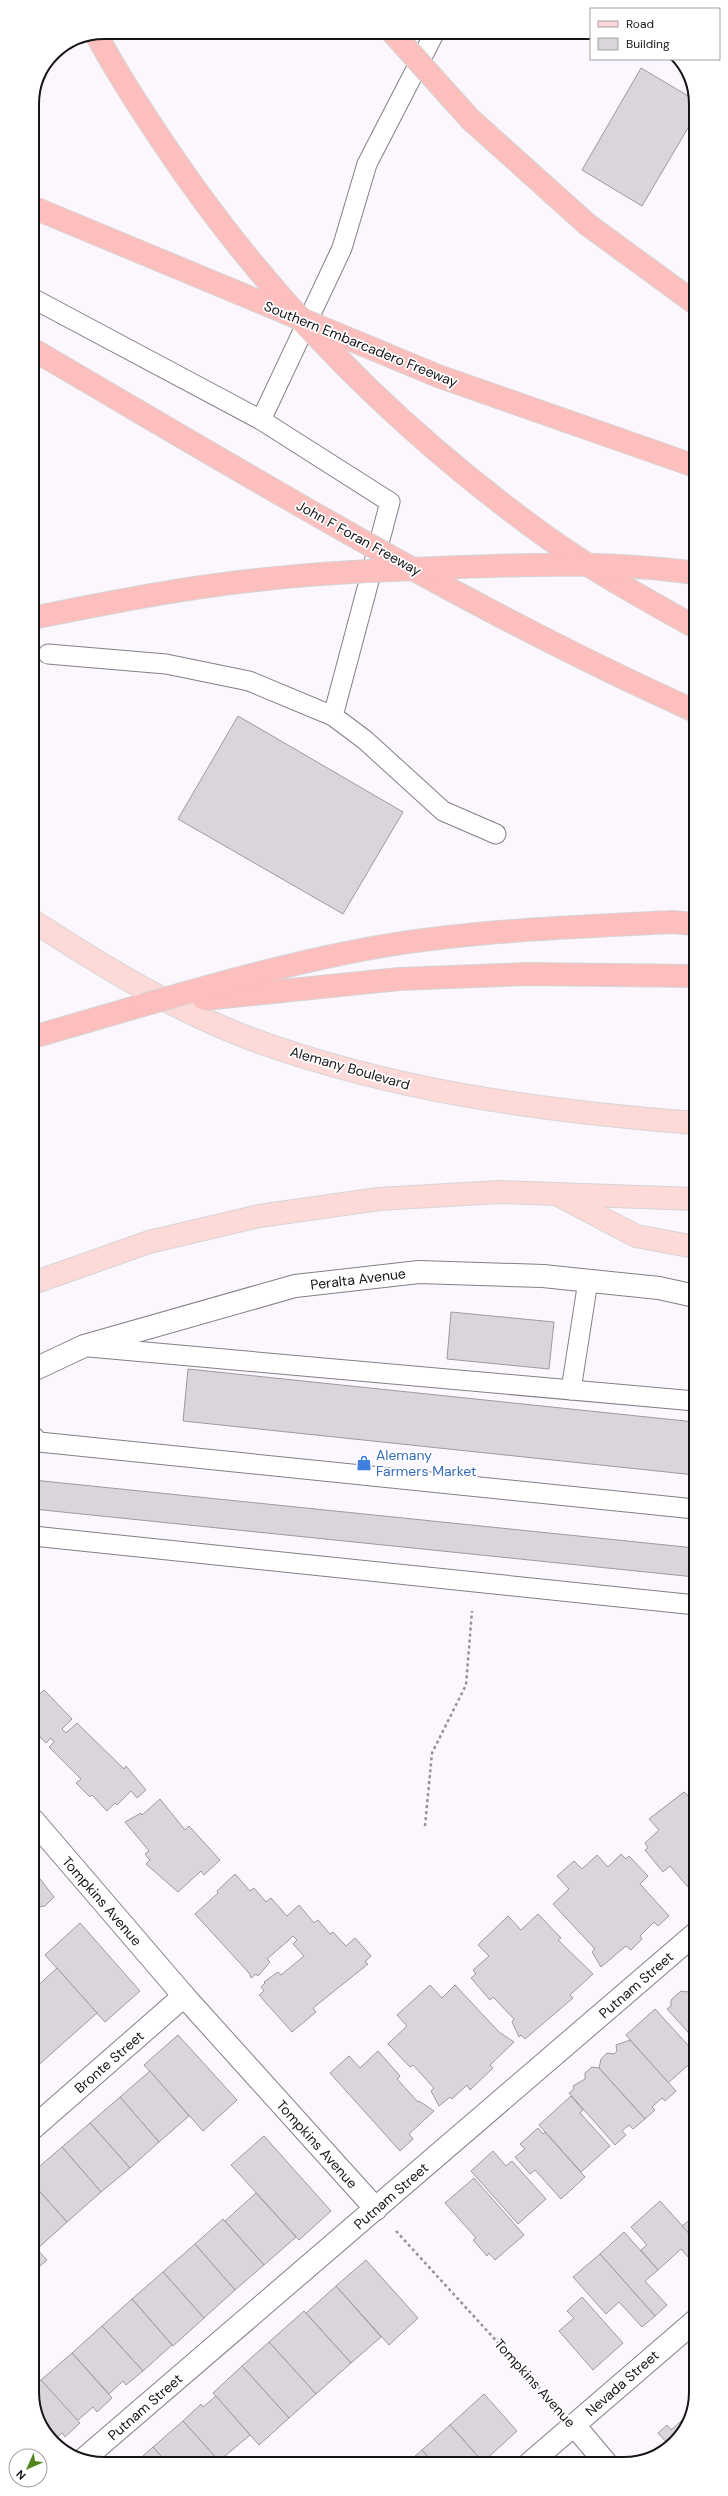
<svg xmlns="http://www.w3.org/2000/svg" width="728" height="2496" font-family="'DM Sans',sans-serif">
<style>
.building{fill:#dad4dc;stroke:#9e99a1}
.lines{fill:none;stroke-linecap:round;stroke-linejoin:round}
.service-casing{stroke:#847f86;stroke-width:21}
.minor-casing{stroke:#847f86;stroke-width:24}
.primary-casing{stroke:#d5d5d5;stroke-width:24}
.motorway-casing{stroke:#d5d5d5;stroke-width:24}
.path{stroke:#959196;stroke-width:2.5;stroke-dasharray:3 3;stroke-linecap:butt}
.service{stroke:#fff;stroke-width:19}
.minor{stroke:#fff;stroke-width:22}
.primary{stroke:#fdd9d7;stroke-width:22}
.motorway{stroke:#fcbfbd;stroke-width:22}
.motorway-bridge-casing{stroke:#d5d5d5;stroke-width:24;stroke-linecap:butt}
.motorway-bridge{stroke:#fcbfbd;stroke-width:22}
.labels{text-anchor:middle;dominant-baseline:central;stroke-width:3.5;stroke-linejoin:round;paint-order:stroke}
.street-label{font-size:14px;fill:#171517;stroke:#fff}
.shop-label{font-size:14px;fill:#366cbe;stroke:#fff;text-anchor:start}
.rim{fill:none;stroke:#171517;stroke-width:2}
</style>
<rect width="100%" height="100%" fill="#fcf7ff"/>
<g class="building">
<path d="M641,68L695,100V116L642,206L582,170Z"/>
<path d="M238,716L403,812L343,914L178,819Z"/>
<path d="M451,1312L554,1322L549,1369L447,1359Z"/>
<path d="M188,1369L695,1422V1475L183,1421Z"/>
<path d="M33,1480L695,1548V1577L33,1509Z"/>
<path d="M44,1690L72,1719L62,1729L66,1733L77,1723L124,1769L126,1766L146,1790L137,1798L131,1791L117,1805L115,1803L107,1811L92,1795L90,1797L76,1783L81,1779L49,1747L54,1742L51,1738L46,1743L33,1729V1700Z"/>
<path d="M684,1792L696,1803L694,1894L670,1866L663,1872L645,1850L648,1848L645,1843L659,1830L649,1819Z"/>
<path d="M160,1799L185,1830L189,1826L220,1860L204,1875L201,1871L178,1892L146,1864L150,1860L145,1854L149,1851L125,1822L141,1813L142,1815Z"/>
<path d="M621,1854L626,1859L629,1856L648,1876L640,1884L669,1916L658,1926L654,1922L640,1936L642,1939L631,1950L626,1946L601,1967L592,1952L595,1949L553,1904L569,1889L557,1876L574,1861L582,1869L597,1855L608,1867Z"/>
<path d="M33,1870L54,1897L45,1906L33,1908Z"/>
<path d="M235,1874L250,1891L254,1888L266,1902L271,1898L287,1916L299,1905L314,1923L318,1920L330,1934L333,1932L346,1946L355,1938L371,1956L365,1962L368,1964L313,2008L316,2012L292,2032L259,1995L264,1991L261,1987L265,1983L264,1982L278,1972L281,1975L304,1956L293,1944L297,1940L293,1936L289,1940L267,1959L270,1962L258,1976L256,1974L251,1978L249,1973L195,1914L218,1893L217,1891Z"/>
<path d="M538,1914L561,1938L558,1940L593,1974L570,1995L573,1998L525,2039L521,2035L519,2037L512,2022L514,2019L493,1997L490,2000L471,1978L476,1974L473,1970L489,1956L478,1945L508,1916L521,1930Z"/>
<path d="M80,1923L140,1991L105,2022L45,1955Z"/>
<path d="M57,1968L97,2013L33,2070V1990Z"/>
<path d="M696,1979V1993L691,1988Z"/>
<path d="M430,1985L442,1998L455,1985L499,2032L514,2042L490,2065L493,2068L470,2090L467,2085L452,2099L450,2097L439,2106L431,2091L434,2088L413,2065L410,2067L388,2044L407,2026L397,2015Z"/>
<path d="M691,1988L696,1993V2041L667,2009L671,2006V2000L681,1991L687,1992Z"/>
<path d="M655,2009L696,2054V2058L668,2083L626,2035Z"/>
<path d="M178,2035L237,2100L203,2131L144,2065Z"/>
<path d="M630,2040L676,2091L665,2101L662,2098L652,2107L655,2110L645,2119L599,2068L601,2059L607,2053L614,2054L617,2051L616,2045Z"/>
<path d="M378,2051L400,2076L397,2079L418,2102L419,2101L434,2111L409,2134L413,2139L400,2151L330,2073L349,2056L360,2068Z"/>
<path d="M592,2067L599,2068L645,2119L633,2129L629,2125L622,2131L626,2135L615,2145L569,2093L574,2089L573,2086L585,2079V2073Z"/>
<path d="M150,2071L189,2116L159,2142L120,2097Z"/>
<path d="M571,2096L583,2110L580,2113L610,2146L581,2172L539,2125Z"/>
<path d="M120,2097L159,2142L130,2168L90,2123Z"/>
<path d="M90,2123L130,2168L101,2192L62,2147Z"/>
<path d="M538,2128L543,2134L545,2132L585,2177L561,2199L535,2170L530,2174L515,2157L525,2149L520,2144Z"/>
<path d="M264,2136L331,2211L299,2240L231,2165Z"/>
<path d="M62,2147L101,2192L67,2222L33,2184V2172Z"/>
<path d="M493,2151L506,2166L512,2161L546,2199L518,2224L471,2171Z"/>
<path d="M474,2178L524,2235L495,2260L489,2253L487,2256L473,2240L476,2238L445,2203Z"/>
<path d="M33,2184L67,2222L37,2249L33,2245Z"/>
<path d="M256,2193L296,2237L264,2265L225,2221Z"/>
<path d="M660,2201L696,2241V2266L681,2249L658,2270L641,2250L647,2245L631,2227Z"/>
<path d="M696,2215V2241L682,2226Z"/>
<path d="M223,2219L264,2265L235,2290L195,2244Z"/>
<path d="M624,2232L658,2270L645,2281L667,2305L655,2316L600,2254Z"/>
<path d="M195,2244L235,2290L204,2318L163,2272Z"/>
<path d="M33,2245L47,2260L33,2272Z"/>
<path d="M600,2254L655,2316L642,2327L619,2302L606,2314L573,2277Z"/>
<path d="M366,2260L418,2318L389,2345L336,2286Z"/>
<path d="M163,2272L204,2318L173,2346L132,2299Z"/>
<path d="M336,2286L381,2337L351,2363L306,2313Z"/>
<path d="M582,2297L623,2343L593,2370L559,2331L574,2318L567,2311Z"/>
<path d="M132,2299L172,2345L143,2371L102,2326Z"/>
<path d="M304,2311L351,2363L316,2394L269,2342Z"/>
<path d="M102,2326L143,2371L126,2385L123,2381L109,2394L72,2353Z"/>
<path d="M269,2342L316,2394L289,2418L242,2366Z"/>
<path d="M72,2353L112,2398L97,2412L93,2407L77,2421L41,2380Z"/>
<path d="M242,2366L289,2418L259,2445L213,2393Z"/>
<path d="M41,2380L80,2423L65,2437L62,2433L53,2441L33,2406V2386Z"/>
<path d="M484,2394L517,2431L483,2462L450,2425Z"/>
<path d="M216,2396L250,2435L219,2461L183,2421L201,2404L203,2407Z"/>
<path d="M688,2415L681,2436L668,2444L658,2433L667,2425L671,2430Z"/>
<path d="M183,2421L219,2461L217,2464H168L153,2447Z"/>
<path d="M450,2425L483,2462L482,2463H433L422,2450Z"/>
<path d="M153,2447L168,2464H134Z"/>
<path d="M422,2450L433,2463H407Z"/>
</g>
<g class="lines">
<g class="service-casing">
<g id="service">
<path d="M32,298L261,420"/>
<path d="M48,654L166,664L249,681L333,716L365,740L443,811L496,834"/>
<path d="M333,716L390,502L261,420L342,248L367,164L435,32"/>
<path d="M89,1347L695,1401"/>
<path d="M571,1390L588,1281"/>
<path d="M33,1436L39,1442L695,1509"/>
<path d="M33,1536L696,1605"/>
</g>
</g>
<g class="minor-casing">
<g id="minor">
<path d="M33,1370L84,1346L295,1286L419,1272L543,1276L659,1288L695,1296"/>
<path d="M33,1820L184,1996L376,2209"/>
<path d="M33,2128L184,1996"/>
<path d="M574,2425L606,2463"/>
<path d="M85,2458L696,1933"/>
<path d="M530,2463L696,2320"/>
</g>
</g>
<g class="primary-casing">
<g id="primary">
<path d="M33,921C101,965 171,1008 246,1037C391,1091 542,1111 695,1123"/>
<path d="M558,1195L636,1236L695,1247"/>
<path d="M33,1283L149,1242L259,1216L379,1199L499,1192L695,1199"/>
</g>
</g>
<g class="motorway-casing">
<path id="motorway" d="M33,1037L143,1005"/>
</g>
<g class="path">
<path d="M425,1826L432,1753L466,1685L472,1611"/>
<path d="M396,2231L553,2403"/>
</g>
<use href="#service" class="service"/>
<use href="#minor" class="minor"/>
<use href="#primary" class="primary"/>
<use href="#motorway" class="motorway"/>
<g class="motorway-bridge-casing">
<g id="motorway-bridge">
<path d="M392,32L470,119L588,225L695,303"/>
<path d="M96,34C117,73 141,110 166,147C268,299 399,431 548,538C594,571 645,599 695,627"/>
<path d="M32,207L438,376L695,466"/>
<path d="M32,349C250,476 465,608 695,711"/>
<path d="M32,618C107,603 181,588 257,580C325,572 393,570 461,567C538,564 618,562 695,573"/>
<path d="M204,999L399,979L527,974L695,976"/>
<path d="M143,1005C224,982 305,959 389,945C482,930 577,927 672,922L695,924"/>
</g>
</g>
<use href="#motorway-bridge" class="motorway-bridge"/>
</g>
<defs>
<g id="shop-bare" transform="scale(1.2)"><path d="M-5-2.5h2.3a2.7 3.5 0 0 1 5.4 0H5L5.5 6h-11ZM-1.5-2.5h3a1.5 2.3 0 0 0-3 0Z" fill="#3f7fe0" stroke="#fff" stroke-width="2.5" paint-order="stroke"/></g>
</defs>
<g fill-rule="evenodd">
<use href="#shop-bare" x="364" y="1463"/>
</g>
<g class="labels">
<g class="street-label">
<text transform="translate(361 344) rotate(22)">Southern Embarcadero Freeway</text>
<text transform="translate(359 538) rotate(29)">John F Foran Freeway</text>
<text transform="translate(350 1068) rotate(16)">Alemany Boulevard</text>
<text transform="translate(358 1279) rotate(-7)">Peralta Avenue</text>
<text transform="translate(102 1901) rotate(49)">Tompkins Avenue</text>
<text transform="translate(636 1985) rotate(-41)">Putnam Street</text>
<text transform="translate(109 2062) rotate(-41)">Bronte Street</text>
<text transform="translate(317 2144) rotate(48)">Tompkins Avenue</text>
<text transform="translate(391 2196) rotate(-41)">Putnam Street</text>
<text transform="translate(535 2383) rotate(48)">Tompkins Avenue</text>
<text transform="translate(622 2383) rotate(-41)">Nevada Street</text>
<text transform="translate(145 2407) rotate(-41)">Putnam Street</text>
</g>
<g class="shop-label">
<text x="376" y="1455">Alemany<tspan x="376" dy="16">Farmers Market</tspan></text>
</g>
</g>
<path d="M0 0H728V2496H0ZM104 39H624A65 65 0 0 1 689 104V2392A65 65 0 0 1 624 2457H104A65 65 0 0 1 39 2392V104A65 65 0 0 1 104 39Z" fill="#fff" fill-rule="evenodd"/>
<path class="rim" d="M104 39H624A65 65 0 0 1 689 104V2392A65 65 0 0 1 624 2457H104A65 65 0 0 1 39 2392V104A65 65 0 0 1 104 39Z"/>
<rect x="590" y="8" width="130" height="52" fill="#ffffff" stroke="#a2a1a2"/>
<rect x="598" y="21" width="20" height="6" fill="#fdd9d7" stroke="#a2a1a2"/>
<text x="626" y="28" font-size="12" fill="#171517">Road</text>
<rect x="598" y="38" width="20" height="12" fill="#dad4dc" stroke="#a2a1a2"/>
<text x="626" y="48" font-size="12" fill="#171517">Building</text>
<g transform="translate(28 2468) rotate(225)"><circle r="19" fill="#ffffff" stroke="#a2a1a2"/>
<path d="M0-3L7 15L0 10L-7 15Z" fill="#52851a"/>
<text y="-6" font-size="11" font-weight="bold" text-anchor="middle" fill="#171517">N</text>
</g>
</svg>
